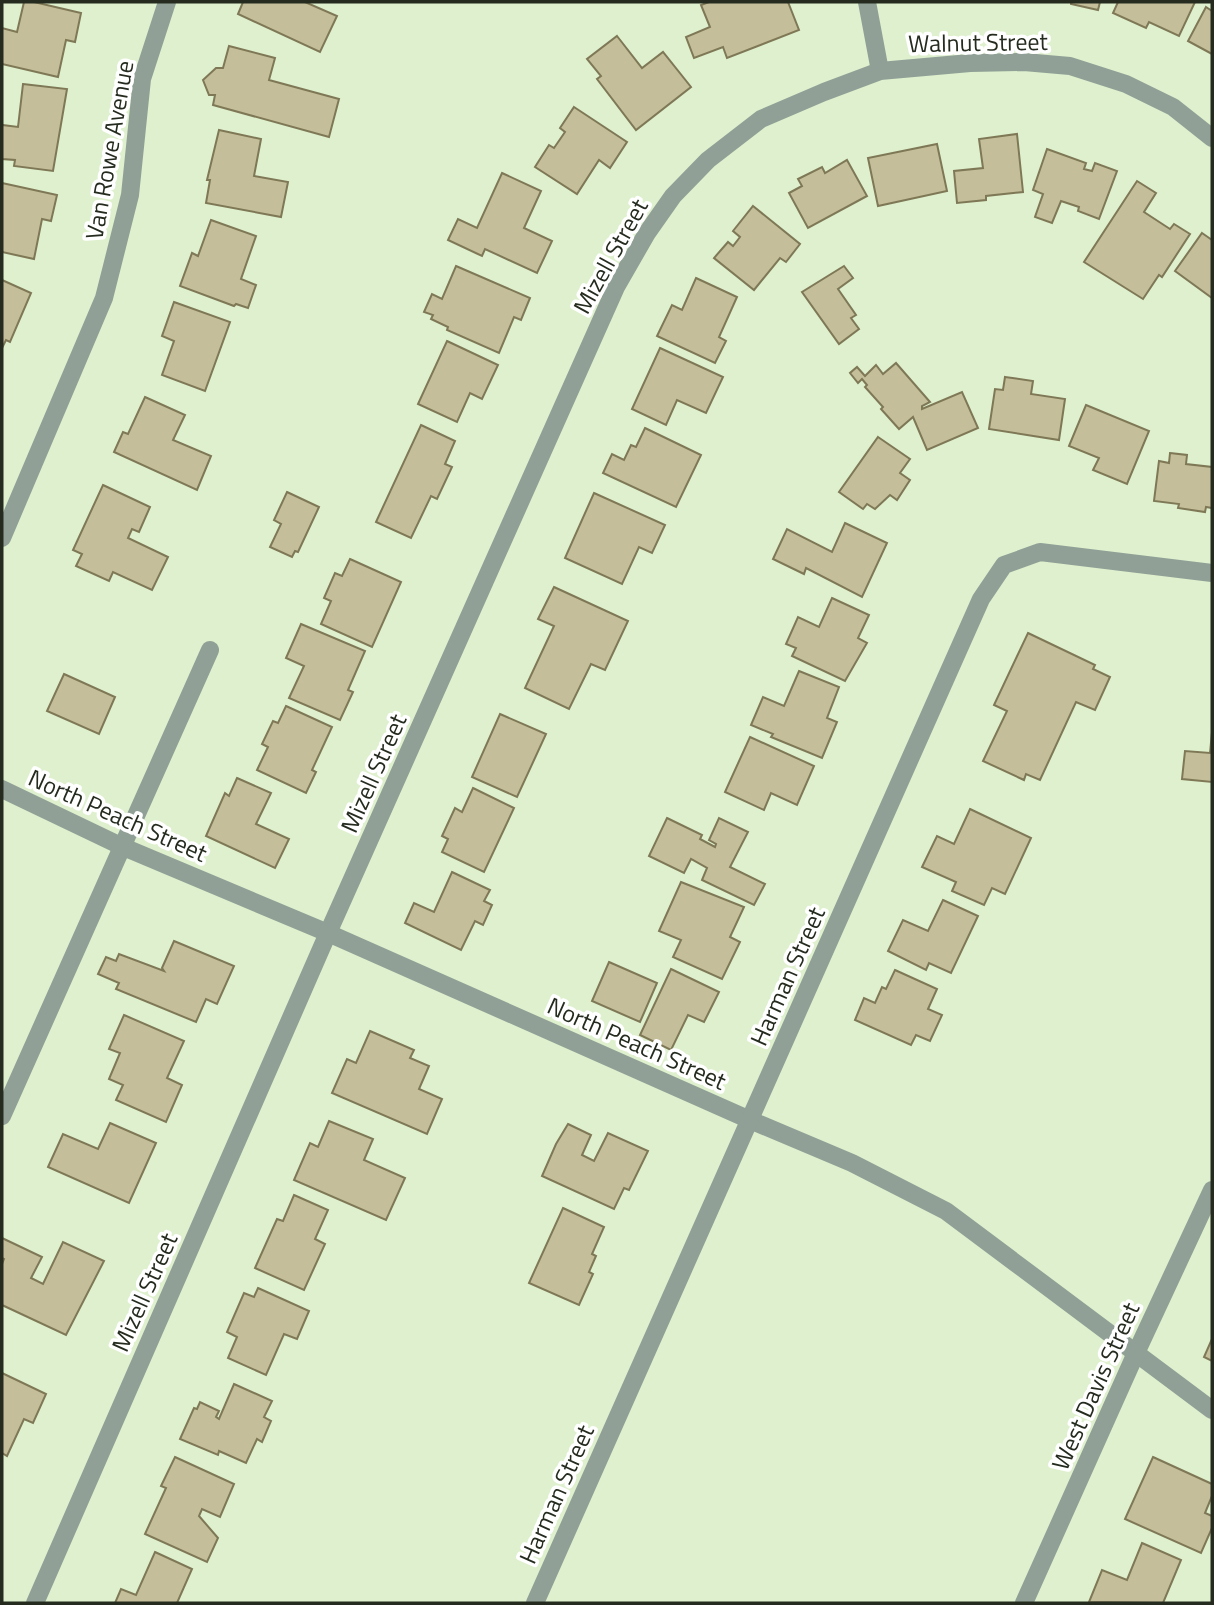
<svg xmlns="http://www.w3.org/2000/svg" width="1214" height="1605" font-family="'Titillium Web',sans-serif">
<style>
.building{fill:#c5be9a;stroke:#7f7856;stroke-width:2}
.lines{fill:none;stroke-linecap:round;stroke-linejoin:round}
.minor{stroke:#90a096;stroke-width:18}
.labels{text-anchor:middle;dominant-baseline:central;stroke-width:7;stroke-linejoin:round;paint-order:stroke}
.street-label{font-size:24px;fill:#252c1f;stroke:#fff}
</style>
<rect width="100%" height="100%" fill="#def0cd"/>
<g class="building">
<path d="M24,2H34L81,13L75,42L66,40L58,77L2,64V28L17,32Z"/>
<path d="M243,2H305L337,16L320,52L238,14Z"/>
<path d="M709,2H788L799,30L727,58L723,47L694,58L686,37L710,27L701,5Z"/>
<path d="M1071,2H1100L1098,10L1071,4Z"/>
<path d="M1118,2H1195L1179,36L1149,22L1146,28L1113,13Z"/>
<path d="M1206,7L1212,11V54L1188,41Z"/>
<path d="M617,36L642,68L663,52L691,87L636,130L597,79L601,76L587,59Z"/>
<path d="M229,46L275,58L269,80L339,99L329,137L213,105L215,95H209L203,80L216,68H223Z"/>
<path d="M23,84L67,89L53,171L14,166L15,160L2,159V125L18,127Z"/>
<path d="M574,107L627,142L610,168L599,160L577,194L535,167L549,145L554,148L565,132L560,128Z"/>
<path d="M219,130L261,139L254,176L288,182L281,217L206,203L210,180H207Z"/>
<path d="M1017,134L1023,192L986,196V200L957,203L954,171L983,168L979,139Z"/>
<path d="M937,144L947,191L878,206L868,158Z"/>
<path d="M1047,149L1086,163L1084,169L1092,171L1095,163L1117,171L1099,219L1078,211L1079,207L1061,201L1052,223L1035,217L1043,194L1033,190Z"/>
<path d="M847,160L867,196L808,228L789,193L802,186L798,179L822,167L825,173Z"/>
<path d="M502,173L541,191L524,228L552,241L537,273L485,249L482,256L448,240L458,219L477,228Z"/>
<path d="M1137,181L1156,193L1144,212L1170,229L1174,224L1190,234L1162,277L1159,275L1143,299L1084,262Z"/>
<path d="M2,183L57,195L51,221L42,219L34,259L2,252Z"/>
<path d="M753,206L800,244L786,262L780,258L754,290L714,258L728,242L733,246L740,237L733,231Z"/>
<path d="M211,220L256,236L241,279L256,285L248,308L236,304L234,306L180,286L192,253L198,256Z"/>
<path d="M1202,233L1212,240V298L1175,271Z"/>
<path d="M456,266L530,298L521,320L514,317L499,353L447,330L448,327L431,319L433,315L424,312L432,294L442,299Z"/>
<path d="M844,266L853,278L838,289L856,315L851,318L859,329L839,344L802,292Z"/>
<path d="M696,278L737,297L719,337L726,341L715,363L657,336L672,305L682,310Z"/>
<path d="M2,280L31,293L10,342L6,340L2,348Z"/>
<path d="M174,302L230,322L205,391L162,375L174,341L162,336Z"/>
<path d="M447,341L498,365L482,399L470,393L457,422L418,404Z"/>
<path d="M660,348L723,377L706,413L677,400L666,425L632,409Z"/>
<path d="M896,363L930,402L922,406V409L962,392L978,428L927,450L913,417L899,429L881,409L883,407L865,387L867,385L862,379L858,383L850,373L857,367L865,376L876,365L883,374Z"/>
<path d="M1005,377L1033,381L1031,394L1065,399L1059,440L989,429L995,389L1003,390Z"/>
<path d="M145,397L185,415L173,440L211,456L197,490L114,452L123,432L128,434Z"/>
<path d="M1086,405L1149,431L1127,484L1093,470L1099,458L1069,446Z"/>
<path d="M421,425L455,441L445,464L452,467L437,499L431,496L411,538L376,522Z"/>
<path d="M645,428L701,455L676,507L603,473L612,454L624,460L631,445L636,447Z"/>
<path d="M878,437L910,459L900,473L910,480L897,500L890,495L875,509L867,504L863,509L839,492Z"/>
<path d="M1170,453L1187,455L1186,464L1212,467V508L1206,507L1205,512L1178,508L1179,504L1154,501L1159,461L1169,463Z"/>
<path d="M103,485L150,507L139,532L132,529L128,538L168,557L152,590L113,572L109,581L76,566L82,554L73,550Z"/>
<path d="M287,492L319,507L298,552L295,551L292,557L270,547L281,524L274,520Z"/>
<path d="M594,493L665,525L652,553L639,547L622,584L565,558Z"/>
<path d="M845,523L887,543L862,597L806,568L804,574L773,559L787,529L832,552Z"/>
<path d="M350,559L401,582L372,647L321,624L331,601L324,598L335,573L342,576Z"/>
<path d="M554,587L628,621L605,670L591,664L569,709L525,688L554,626L538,619Z"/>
<path d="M832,598L869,615L858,638L867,643L845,681L792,656L796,648L786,644L798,617L819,627Z"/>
<path d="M301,624L365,651L348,690L353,692L340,720L289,698L304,666L286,658Z"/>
<path d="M1028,633L1095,665L1093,669L1110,677L1095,710L1076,702L1040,780L1026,774L1024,780L983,761L1007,711L994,705Z"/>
<path d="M799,671L839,687L827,718L837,722L822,758L771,737L773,734L751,725L763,697L784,706Z"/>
<path d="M64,674L115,697L99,734L47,711Z"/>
<path d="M286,706L332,727L312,770L316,772L306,793L257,770L268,747L262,744L273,721L278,723Z"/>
<path d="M500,714L546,734L517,797L472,777Z"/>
<path d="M1212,732V782L1182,779L1185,751L1210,753Z"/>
<path d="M750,737L814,766L797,805L771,793L764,810L725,792Z"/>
<path d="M237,778L271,793L256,824L289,839L275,868L206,836L225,793L229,796Z"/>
<path d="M473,788L514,808L484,872L442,852L448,839L442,836L455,808L462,812Z"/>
<path d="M970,809L1031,838L1005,894L992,888L984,905L952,891L956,882L922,867L937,836L954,844Z"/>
<path d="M667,818L702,835L700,839L715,847L716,844L709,840L719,818L748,832L730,867L765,884L754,905L702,880L707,868L691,859L684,873L649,856Z"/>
<path d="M452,872L490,890L484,901L492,905L483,925L475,921L461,950L405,923L414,903L434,912Z"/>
<path d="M681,882L744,907L730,937L740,942L722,979L673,957L681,940L659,931Z"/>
<path d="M943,900L978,916L951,973L929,963L926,970L888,951L903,920L928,931Z"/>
<path d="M174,941L234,966L217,1004L206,999L196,1022L116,989L119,983L98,974L106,957L116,961L119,954L164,971L162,968Z"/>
<path d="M609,962L657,983L640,1022L592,1001Z"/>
<path d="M671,969L719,992L704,1022L688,1015L671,1050L640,1035Z"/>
<path d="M895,970L937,989L928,1009L942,1015L930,1041L916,1035L911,1045L855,1020L864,998L875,1003L882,987L886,989Z"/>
<path d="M124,1015L184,1041L167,1078L182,1085L166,1122L116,1100L123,1085L109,1079L120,1053L109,1049Z"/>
<path d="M370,1031L414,1050L410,1058L429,1066L419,1089L442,1099L427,1134L332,1093L347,1059L356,1063Z"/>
<path d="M329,1121L373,1139L364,1160L405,1178L386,1220L294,1180L310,1143L318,1147Z"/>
<path d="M110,1123L156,1143L129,1203L48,1167L63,1134L98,1149Z"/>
<path d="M568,1124L591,1135L582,1155L594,1161L608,1133L648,1151L629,1190L624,1188L614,1209L542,1176L556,1144Z"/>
<path d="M294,1195L328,1210L315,1239L325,1244L304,1290L255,1268L277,1219L283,1221Z"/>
<path d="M563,1208L604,1227L592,1254L596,1256L589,1272L593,1274L579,1305L529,1283Z"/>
<path d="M2,1238L42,1257L31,1278L43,1284L63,1242L104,1261L66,1335L2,1305V1264L4,1259L2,1258Z"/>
<path d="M258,1288L309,1311L297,1339L284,1334L266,1375L228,1358L237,1337L227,1332L244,1293L254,1297Z"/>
<path d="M1212,1339V1361L1204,1357Z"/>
<path d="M2,1373L46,1394L33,1423L24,1419L7,1456L2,1453Z"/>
<path d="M234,1384L272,1401L264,1417L271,1421L262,1442L257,1439L246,1463L219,1451L218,1455L180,1439L194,1408L197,1409L200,1402L219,1411L216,1417L219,1419Z"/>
<path d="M175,1457L234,1484L220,1517L202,1509L199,1516L218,1538L207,1562L145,1534L166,1488L161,1486Z"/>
<path d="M1153,1457L1212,1484V1496L1205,1513L1212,1516V1528L1201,1553L1125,1519Z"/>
<path d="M1142,1543L1181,1560L1163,1603L1089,1602L1102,1570L1127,1580Z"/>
<path d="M155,1552L192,1569L177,1603H115L121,1589L136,1595Z"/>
</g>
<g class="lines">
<g class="minor">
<path d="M867,2L880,71"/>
<path d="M2,538L104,298L130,195L142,79L167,2"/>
<path d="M2,789L121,846L328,933L750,1120L852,1163L946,1211L1212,1410"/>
<path d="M2,1116L210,650"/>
<path d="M35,1603L328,933L616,287L647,233L673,196L708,160L761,119L824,92L880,71L970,63L1024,62L1070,66L1126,84L1173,107L1212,138"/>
<path d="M535,1603L981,599L1004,565L1040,552L1212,573"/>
<path d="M1024,1603L1136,1353L1212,1190"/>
</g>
</g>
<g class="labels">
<g class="street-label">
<text transform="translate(978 42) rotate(-1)">Walnut Street</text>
<text transform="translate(109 150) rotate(-80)">Van Rowe Avenue</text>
<text transform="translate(610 256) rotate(-61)">Mizell Street</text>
<text transform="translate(373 773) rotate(-66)">Mizell Street</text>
<text transform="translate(118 815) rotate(24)">North Peach Street</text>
<text transform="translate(787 976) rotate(-66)">Harman Street</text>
<text transform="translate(637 1043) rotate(24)">North Peach Street</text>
<text transform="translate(144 1292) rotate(-66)">Mizell Street</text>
<text transform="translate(1095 1386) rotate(-66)">West Davis Street</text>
<text transform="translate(556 1494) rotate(-66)">Harman Street</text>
</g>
</g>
<rect width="1214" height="1605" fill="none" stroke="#252c1f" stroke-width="7"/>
</svg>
